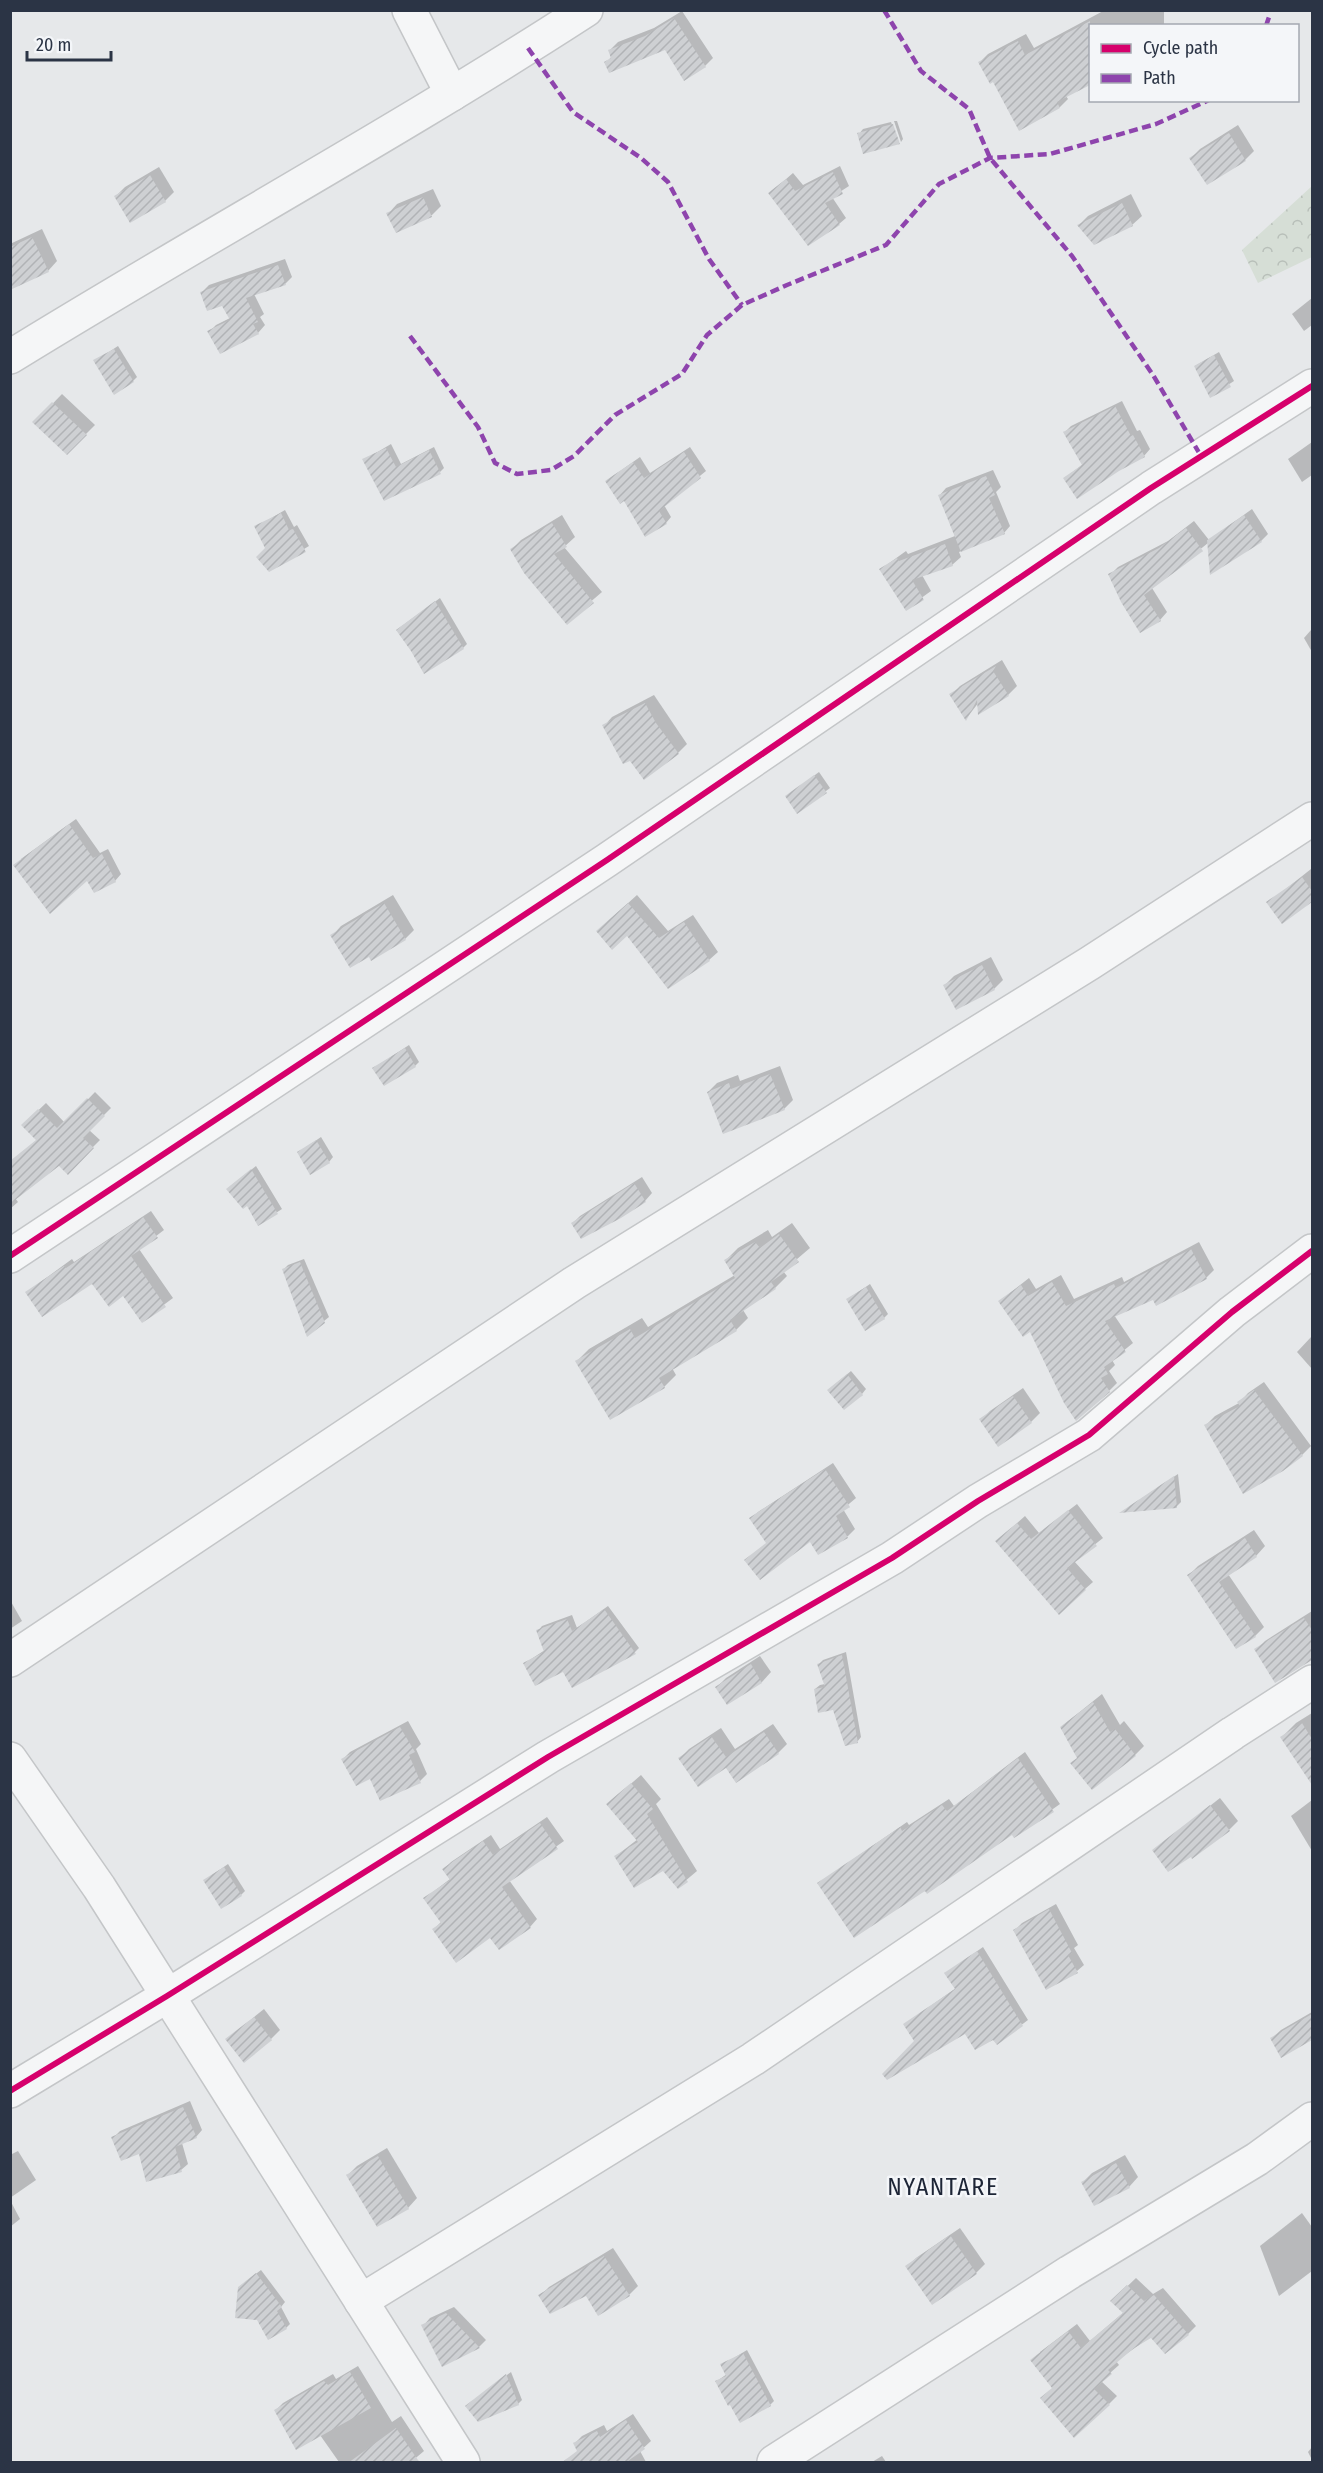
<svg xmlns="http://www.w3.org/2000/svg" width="1323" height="2473" font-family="'Fira Sans Condensed',sans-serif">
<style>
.forest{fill:url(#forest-crowns)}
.shadow{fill:#0003}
.building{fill:url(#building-hatch)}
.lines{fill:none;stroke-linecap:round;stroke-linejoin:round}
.minor-casing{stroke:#c4c6c8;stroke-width:36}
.minor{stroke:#f5f6f7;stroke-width:33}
.quiet{stroke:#8e44ad;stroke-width:4.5;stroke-dasharray:9 4.5;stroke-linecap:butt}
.cycleway-casing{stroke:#f4f6f9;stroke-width:10}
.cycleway{stroke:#d6006c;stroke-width:6}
.labels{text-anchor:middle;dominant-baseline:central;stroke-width:5;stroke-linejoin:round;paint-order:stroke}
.quarter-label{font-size:24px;letter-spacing:1.5px;fill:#1d2536;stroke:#f4f6f9}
</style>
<defs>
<pattern id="forest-crowns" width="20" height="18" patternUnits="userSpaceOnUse" patternTransform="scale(1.5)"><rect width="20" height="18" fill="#d6ded6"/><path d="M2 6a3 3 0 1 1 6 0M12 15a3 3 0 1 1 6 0" fill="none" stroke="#b8bfb9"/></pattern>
<pattern id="building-hatch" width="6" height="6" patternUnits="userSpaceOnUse" patternTransform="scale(1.5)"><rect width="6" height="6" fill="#ced0d3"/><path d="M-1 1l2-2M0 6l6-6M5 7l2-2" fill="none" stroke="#b1b3b6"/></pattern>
</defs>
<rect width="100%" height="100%" fill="#e6e8ea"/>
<path class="forest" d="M1312,186V257L1258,283L1242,250Z"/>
<g class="shadow">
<path d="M1105,10L1164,11V26H1090V83L1066,96L1068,99L1060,107L1020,129L993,80L980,62L988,54L1026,34L1034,48Z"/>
<path d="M682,11L713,58L705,66L665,48L606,63L612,56L610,50L618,42L654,28Z"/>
<path d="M894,121H897L903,139L901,142Z"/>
<path d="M891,122L899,143L859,134L863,129Z"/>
<path d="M1238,125L1254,151L1245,160L1191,158L1200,149Z"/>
<path d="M840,166L849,186L832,197L846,218L839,224L770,193L793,173L803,185Z"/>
<path d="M159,167L174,192L165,201L116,196L125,187Z"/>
<path d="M433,189L441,206L432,215L397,231L388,214L397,204Z"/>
<path d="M1131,194L1142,216L1132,225L1094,243L1079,225L1088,216Z"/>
<path d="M42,229L57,261L48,271L10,286V244Z"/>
<path d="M285,259L292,277L285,284L254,294L264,314L260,317L265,325L258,333L209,332L216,325L230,318L223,304L202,292L209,285Z"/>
<path d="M1312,298V325L1304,331L1292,314Z"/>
<path d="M118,346L137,377L133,381L95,361Z"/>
<path d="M1219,352L1234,381L1211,396L1195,366Z"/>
<path d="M62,394L95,425L67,453L35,422Z"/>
<path d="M1122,401L1137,431L1140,430L1150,449L1144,456L1065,478L1083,464L1065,432L1071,426Z"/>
<path d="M1312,442V475L1302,482L1288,459Z"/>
<path d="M391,444L401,464L434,447L444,468L440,472L384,499L364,460Z"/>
<path d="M690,447L706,471L664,505L671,517L666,523L624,499L606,481L640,457L650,473Z"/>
<path d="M993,470L1001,487L996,492L1010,526L1004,533L959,552L961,557L952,565L922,575L931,591L906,609L881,569L906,551L908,554L955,536L940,495L946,488Z"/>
<path d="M1252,509L1268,534L1261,541L1208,543L1152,588L1167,612L1160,620L1110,575L1118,567L1168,541L1194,521L1209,540Z"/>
<path d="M285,510L294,527L297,525L309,546L269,570L267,548L256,527Z"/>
<path d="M562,515L575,537L564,547L602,592L567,622L512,549L521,540Z"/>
<path d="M440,598L467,644L463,648L402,626Z"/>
<path d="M1311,630H1312V652L1304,638Z"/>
<path d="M1002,660L1017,686L1008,695L979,702L966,719L951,695L960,686Z"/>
<path d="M654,695L687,744L678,753L630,759L604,726L612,717Z"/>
<path d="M819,772L830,788L798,812L791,793Z"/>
<path d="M76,819L100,853L108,849L121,874L115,881L87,879L21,859Z"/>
<path d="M1311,869L1312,900L1282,922L1268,903Z"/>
<path d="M393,895L414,930L405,939L372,959L369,955L332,936L341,926Z"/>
<path d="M637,895L668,931L693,915L718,952L709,960L628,933L606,923Z"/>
<path d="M991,957L1003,980L994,989L945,985L954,976Z"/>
<path d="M409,1045L419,1062L415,1066L374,1068Z"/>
<path d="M780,1066L793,1100L784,1109L708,1092L717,1083L738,1075L740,1081Z"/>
<path d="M95,1092L111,1108L89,1130L100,1140L75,1165L59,1164L15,1198L18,1202L10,1209V1172L37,1140L23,1125L46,1103L65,1123Z"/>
<path d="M321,1137L333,1157L329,1162L299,1152Z"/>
<path d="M256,1166L282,1209L259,1224L247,1204L232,1185Z"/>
<path d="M642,1177L652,1193L645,1201L573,1223L580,1216Z"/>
<path d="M151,1211L164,1230L139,1249L173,1298L142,1321L123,1294L92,1281L27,1292L72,1259L74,1262Z"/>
<path d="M792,1223L810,1248L783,1271L787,1276L775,1288L743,1310L748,1318L736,1330L672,1368L676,1375L664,1387L577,1361L589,1349L642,1318L648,1327L735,1275L726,1260L738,1248L768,1230L772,1237Z"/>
<path d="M1199,1242L1214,1270L1206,1278L1114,1315L1133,1343L1112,1360L1115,1365L1109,1371L1117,1383L1109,1391L1030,1330L1000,1301L1029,1278L1036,1289L1061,1275L1074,1299L1122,1277L1124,1282Z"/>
<path d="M304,1259L329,1317L324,1321L284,1269L288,1265Z"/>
<path d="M870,1284L888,1314L884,1318L848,1299Z"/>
<path d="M1312,1336V1369L1297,1352Z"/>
<path d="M851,1371L866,1389L862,1394L833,1386Z"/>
<path d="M1264,1382L1311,1446L1302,1455L1206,1425L1215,1416L1239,1403L1248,1393Z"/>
<path d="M1023,1388L1040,1413L1031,1422L981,1420L990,1411Z"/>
<path d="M833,1463L856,1498L843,1509L855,1529L848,1536L818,1553L810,1539L767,1542L751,1519L758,1512Z"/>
<path d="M1178,1474L1181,1502L1176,1507L1123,1511Z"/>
<path d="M1077,1504L1103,1538L1074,1561L1093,1582L1085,1589L1005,1534L1025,1516L1039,1533Z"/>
<path d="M1254,1530L1265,1546L1256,1556L1228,1574L1264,1627L1255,1636L1189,1575L1198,1566Z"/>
<path d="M10,1600L22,1621L10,1629Z"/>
<path d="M608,1606L639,1648L635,1652L563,1670L525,1663L545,1650L538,1631L542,1626L572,1615L577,1628Z"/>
<path d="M1312,1611V1658L1276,1681L1256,1650L1265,1641Z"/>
<path d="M846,1652L861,1737L857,1742L834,1708L815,1689L820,1685L825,1684L819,1664L823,1660Z"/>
<path d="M760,1656L771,1672L762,1682L728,1703L717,1687L726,1678Z"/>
<path d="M1102,1694L1120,1725L1124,1721L1144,1746L1135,1755L1078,1757L1061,1727Z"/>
<path d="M1312,1713V1782L1282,1737L1296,1723Z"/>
<path d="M408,1721L421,1744L416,1749L427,1774L420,1781L381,1799L371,1776L343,1759L350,1752Z"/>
<path d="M773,1724L787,1744L778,1753L726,1766L680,1758L689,1749L721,1728L735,1749Z"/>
<path d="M1025,1752L1060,1804L1015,1836L1013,1833L819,1883L907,1822L909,1825L949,1799L954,1806Z"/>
<path d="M641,1775L661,1799L656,1804L697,1871L678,1887L663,1869L616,1856L638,1839L618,1795Z"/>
<path d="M1220,1798L1238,1821L1229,1830L1154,1850Z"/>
<path d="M1312,1800V1851L1291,1816Z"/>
<path d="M547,1817L564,1841L509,1880L537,1919L530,1927L491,1936L434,1929L442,1921L425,1898L450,1879L444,1869L451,1862L491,1835L500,1849Z"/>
<path d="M228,1864L245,1891L241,1895L205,1880Z"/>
<path d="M1056,1904L1078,1945L1074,1948L1084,1965L1077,1971L1015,1930L1022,1923Z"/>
<path d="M983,1947L1028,2020L997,2043L994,2038L966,2032L916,2042L905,2024L956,1988L946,1973Z"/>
<path d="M264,2009L280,2030L271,2039H227Z"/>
<path d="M1312,2012V2038L1282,2056L1271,2039L1281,2030Z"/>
<path d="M190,2101L202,2130L196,2137L182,2143L188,2164L181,2170L113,2138L120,2131Z"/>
<path d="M387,2148L417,2198L408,2208L348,2175L357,2166Z"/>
<path d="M18,2151L36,2180L10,2198V2155Z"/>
<path d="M1125,2155L1138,2177L1129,2187L1083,2182L1092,2173Z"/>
<path d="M10,2200L20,2219L10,2227Z"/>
<path d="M1302,2213L1312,2227V2271L1279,2296L1260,2246Z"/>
<path d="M960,2228L985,2264L976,2273L907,2267L916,2258Z"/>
<path d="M613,2248L638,2286L629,2295L540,2296L549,2287Z"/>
<path d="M261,2270L285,2302L281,2307L290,2324L286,2328L244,2283Z"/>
<path d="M1136,2278L1153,2294L1163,2288L1196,2326L1188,2334L1152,2336L1116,2361L1119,2365L1101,2381L1117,2396L1109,2404L1054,2387L1040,2352L1077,2324L1090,2341L1124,2312L1112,2301Z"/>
<path d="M454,2307L486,2340L479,2347L423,2326L430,2318Z"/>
<path d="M747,2350L774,2401L770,2405L717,2381L727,2374L722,2365Z"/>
<path d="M358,2366L392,2422L401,2416L424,2451L411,2462H339L320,2435L276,2410L283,2403L333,2374L336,2379Z"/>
<path d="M511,2372L522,2400L518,2404L471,2402Z"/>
<path d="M633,2414L651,2441L640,2451L646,2462H585L575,2443L582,2436L604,2425L607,2431Z"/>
<path d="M1312,2447V2460L1308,2452Z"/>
<path d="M882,2456L886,2462H872Z"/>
</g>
<g class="building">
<path d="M674,18L706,67L684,81L665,50L609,73L604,62L611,58L608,50L645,36Z"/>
<path d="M1090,21V85L1057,102L1060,108L1019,131L993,82L990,84L978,62L1018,41L1025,55Z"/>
<path d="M893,124L900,144L863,154L857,133Z"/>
<path d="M1229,133L1246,161L1207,185L1189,158Z"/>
<path d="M833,172L843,194L825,203L840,225L808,246L768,193L786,179L795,191Z"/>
<path d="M150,175L166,202L130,223L114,196Z"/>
<path d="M423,197L432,217L396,233L386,213Z"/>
<path d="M1122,203L1133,226L1094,245L1077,225Z"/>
<path d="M32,237L49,272L10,290V247Z"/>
<path d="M278,265L286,285L246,298L258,322L253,324L259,334L220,354L207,331L230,320L222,306L207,311L200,292Z"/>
<path d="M114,349L134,382L114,395L93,360Z"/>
<path d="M1214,355L1231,387L1210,398L1194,366Z"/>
<path d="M52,402L87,435L67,455L32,422Z"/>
<path d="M1115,406L1131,436L1133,435L1145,457L1119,471L1077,499L1063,478L1082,465L1063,432Z"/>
<path d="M386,448L396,467L429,450L441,474L384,501L362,459Z"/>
<path d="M684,452L701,478L659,511L667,524L645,537L624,501L620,504L605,481L633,462L644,478Z"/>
<path d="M986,476L995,495L989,498L1005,534L961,552L938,495Z"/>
<path d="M281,513L289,530L293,529L306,552L269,572L256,557L265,548L254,526Z"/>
<path d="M1244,515L1262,542L1210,575L1207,540Z"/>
<path d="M552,523L567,547L554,554L594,603L567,625L524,573L510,549Z"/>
<path d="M1186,528L1203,551L1144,595L1161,621L1140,633L1121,602L1108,574L1159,548Z"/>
<path d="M945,544L953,566L912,580L924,600L906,611L879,569L897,558L899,561Z"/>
<path d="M435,601L464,649L424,674L411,651L396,630Z"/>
<path d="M996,666L993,671L1009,696L978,715L977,700L966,721L949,694Z"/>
<path d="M645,703L656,723L679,754L644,780L630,761L623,764L602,725Z"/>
<path d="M814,775L827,793L797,814L785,796Z"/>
<path d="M69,824L93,858L102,854L116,882L94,893L87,881L50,914L13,865Z"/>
<path d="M1302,877L1312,891V902L1282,924L1266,902Z"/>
<path d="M384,903L406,940L371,961L369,957L350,968L330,935Z"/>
<path d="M628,903L659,938L684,922L710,961L668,989L627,936L612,950L596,931Z"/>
<path d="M982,965L995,990L956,1010L943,985Z"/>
<path d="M405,1048L416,1067L384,1086L372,1068Z"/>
<path d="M770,1074L785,1110L723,1134L707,1092L729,1083L731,1089Z"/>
<path d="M87,1098L105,1116L83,1138L94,1148L68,1175L59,1166L10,1204V1161L36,1140L21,1125L38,1109L57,1128Z"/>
<path d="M316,1140L330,1163L310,1175L297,1152Z"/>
<path d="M251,1169L278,1214L258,1226L247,1206L243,1209L226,1189Z"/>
<path d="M634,1183L646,1202L621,1218L581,1239L571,1223Z"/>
<path d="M143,1217L158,1238L131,1256L166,1307L142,1323L123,1296L109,1307L92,1284L42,1317L25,1292L64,1266L66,1268Z"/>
<path d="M779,1234L799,1262L771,1282L776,1289L730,1320L737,1331L659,1378L665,1388L610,1420L575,1361L630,1329L635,1338L735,1278L724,1260L755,1242L760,1248Z"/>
<path d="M1191,1249L1207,1279L1156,1306L1153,1300L1105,1321L1126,1352L1104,1367L1108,1374L1101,1378L1110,1392L1076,1421L1064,1403L1030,1332L1023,1337L998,1301L1021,1285L1028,1296L1052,1282L1066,1306L1114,1284L1116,1288Z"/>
<path d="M300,1262L325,1323L307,1337L282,1269Z"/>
<path d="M866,1287L885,1319L865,1331L846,1299Z"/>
<path d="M847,1374L863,1395L844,1410L827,1390Z"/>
<path d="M1254,1390L1303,1456L1283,1471L1243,1494L1204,1425L1240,1406L1237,1402Z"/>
<path d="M1013,1396L1032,1423L998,1447L979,1419Z"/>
<path d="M825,1469L850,1507L836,1516L848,1538L818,1555L810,1542L760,1580L744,1560L766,1543L749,1518Z"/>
<path d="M1174,1476L1177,1508L1119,1513Z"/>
<path d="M1068,1510L1097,1546L1067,1568L1086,1590L1059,1615L995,1541L1017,1523L1031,1539Z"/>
<path d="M1245,1538L1257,1557L1219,1582L1256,1637L1236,1649L1187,1575Z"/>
<path d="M604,1609L636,1654L572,1688L563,1672L535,1686L523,1663L544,1652L536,1630L567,1619L572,1631Z"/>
<path d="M1304,1618L1312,1630V1660L1275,1683L1254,1649Z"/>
<path d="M842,1655L858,1743L845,1746L833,1710L818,1713L814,1689L825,1687L817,1664Z"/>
<path d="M751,1664L762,1683L727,1705L715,1687Z"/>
<path d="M1093,1702L1110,1732L1115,1729L1136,1756L1092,1790L1070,1763L1077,1758L1060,1727Z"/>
<path d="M1302,1723L1312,1739V1785L1280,1737Z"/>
<path d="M400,1727L415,1752L409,1755L421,1783L380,1801L370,1779L356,1786L341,1759Z"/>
<path d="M764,1732L779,1754L736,1783L726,1768L698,1787L678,1758L711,1736L726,1757Z"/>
<path d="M1018,1758L1054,1812L1014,1838L1012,1835L927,1894L925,1891L854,1938L817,1883L900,1827L902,1831L942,1805L947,1811Z"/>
<path d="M631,1783L653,1809L647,1814L688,1882L678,1889L663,1871L634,1888L614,1856L638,1842L606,1804Z"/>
<path d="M1210,1805L1230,1831L1192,1859L1191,1857L1168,1872L1152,1850Z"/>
<path d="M540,1823L558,1849L502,1887L531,1928L499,1950L490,1938L456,1963L432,1929L441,1923L423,1898L450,1880L442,1869L483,1841L493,1855Z"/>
<path d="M224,1867L242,1896L221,1909L203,1880Z"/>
<path d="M1049,1909L1072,1953L1068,1955L1078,1973L1046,1990L1013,1930Z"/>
<path d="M977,1951L1023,2026L997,2045L993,2040L975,2050L965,2034L887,2080L882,2074L914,2041L903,2024L955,1989L944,1973Z"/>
<path d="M1312,2014V2040L1281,2058L1270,2038Z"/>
<path d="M254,2017L272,2040L244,2063L225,2039Z"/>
<path d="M183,2107L197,2138L175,2147L182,2172L146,2182L139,2154L121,2161L111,2137Z"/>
<path d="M378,2156L409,2209L377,2227L346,2175Z"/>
<path d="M1116,2163L1130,2188L1094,2206L1081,2182Z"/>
<path d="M950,2235L977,2274L932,2305L905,2266Z"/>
<path d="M604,2256L630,2296L598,2316L586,2296L550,2314L538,2295Z"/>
<path d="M256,2273L282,2307L277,2311L287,2329L268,2340L257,2320L235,2318L238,2287Z"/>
<path d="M1127,2285L1144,2301L1154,2295L1189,2335L1165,2354L1151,2338L1134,2348L1108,2370L1112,2374L1094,2389L1110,2405L1074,2438L1040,2398L1052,2388L1030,2360L1068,2331L1081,2348L1123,2313L1110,2301Z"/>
<path d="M446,2313L480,2348L442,2367L421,2325Z"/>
<path d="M743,2353L771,2406L740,2423L730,2405L728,2406L715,2381L726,2376L720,2364Z"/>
<path d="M350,2372L371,2408L296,2450L274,2410L324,2381L328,2385Z"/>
<path d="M506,2374L519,2405L478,2422L465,2406Z"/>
<path d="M626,2420L645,2449L625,2463H561L577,2451L573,2443L597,2431L600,2437Z"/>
<path d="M396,2428L420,2463H348Z"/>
</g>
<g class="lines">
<g class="minor-casing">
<g id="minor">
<path d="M409,10L452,94"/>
<path d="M10,357C201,239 398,132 586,10"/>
<path d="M10,1256L607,860L1151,488L1312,386"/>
<path d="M10,1660L574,1283L1090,963L1312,819"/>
<path d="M10,1759L99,1887L463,2462"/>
<path d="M10,2091L167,1996L548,1757L892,1558L978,1501L1089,1435L1232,1312L1312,1251"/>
<path d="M361,2301L753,2059L1233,1733L1312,1682"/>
<path d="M774,2462L1070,2272L1257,2159L1312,2119"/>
</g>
</g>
<use href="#minor" class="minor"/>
<g class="quiet">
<path d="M884,10L921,71L969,109L990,158L1072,256L1153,375L1201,456"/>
<path d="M1266,26L1269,17"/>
<path d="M528,48L573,112L641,158L668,182L709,259L742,305"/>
<path d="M410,336L478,427L495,463L517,474L551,470L574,456L615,415L682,374L707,335L742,305L787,285L886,245L939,184L990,158L1050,154L1156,124L1209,100"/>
</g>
<g class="cycleway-casing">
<g id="cycleway">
<path d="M10,1256L607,860L1151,488L1312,386"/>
<path d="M10,2091L167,1996L548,1757L892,1558L978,1501L1089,1435L1232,1312L1312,1251"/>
</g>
</g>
<use href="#cycleway" class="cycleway"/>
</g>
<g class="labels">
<g class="quarter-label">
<text x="943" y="2187">NYANTARE</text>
</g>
</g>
<rect width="1323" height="2473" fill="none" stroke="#2b3445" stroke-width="24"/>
<rect x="1089" y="24" width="210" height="78" fill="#f4f6f9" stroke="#a4a8b1" stroke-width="1.5"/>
<rect x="1101" y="44" width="30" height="9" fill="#d6006c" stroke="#a4a8b1" stroke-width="1.5"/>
<text x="1143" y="54" font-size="18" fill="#2b3445">Cycle path</text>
<rect x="1101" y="74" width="30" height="9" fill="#8e44ad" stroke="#a4a8b1" stroke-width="1.5"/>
<text x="1143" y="84" font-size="18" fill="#2b3445">Path</text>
<path d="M27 51v9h84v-9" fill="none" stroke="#2b3445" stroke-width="3"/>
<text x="36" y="51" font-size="18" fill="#2b3445" stroke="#f4f6f9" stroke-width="4.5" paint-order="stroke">20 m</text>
</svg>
